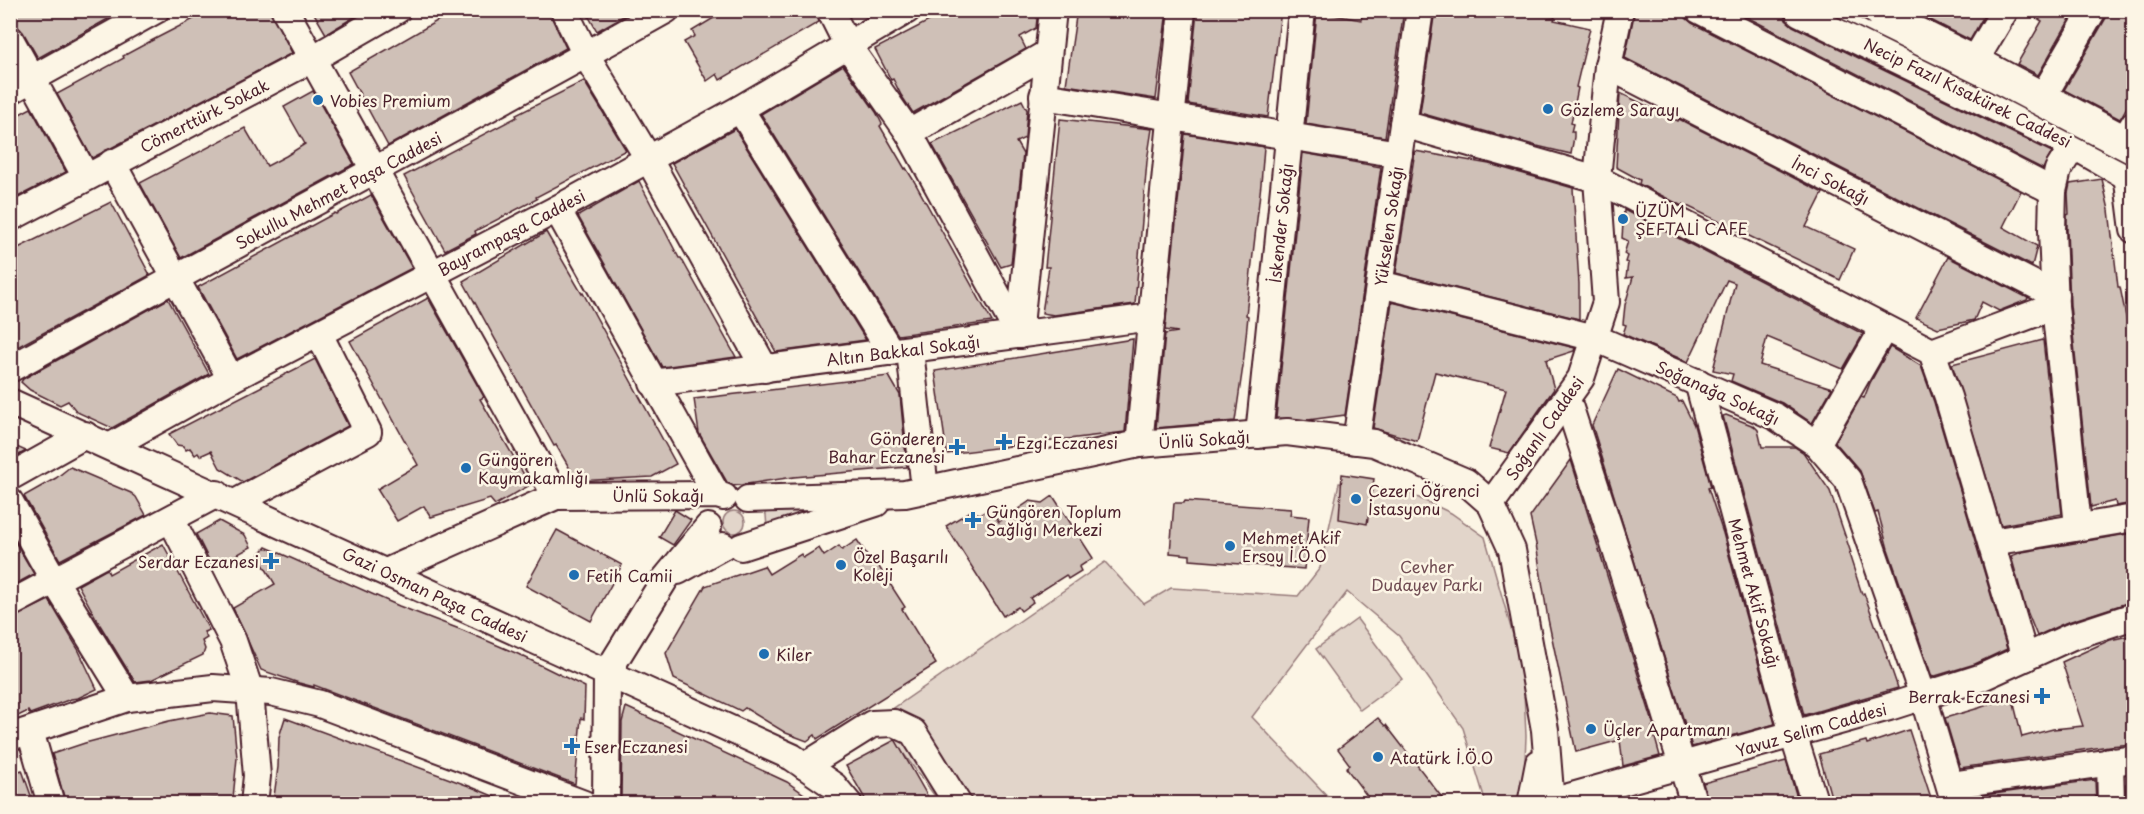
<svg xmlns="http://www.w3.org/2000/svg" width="2144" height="814" font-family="'Playpen Sans',sans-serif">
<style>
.green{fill:#e2d5ca;stroke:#967a7a;stroke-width:1.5}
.building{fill:#cfc0b7;stroke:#4a1f2b;stroke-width:1.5}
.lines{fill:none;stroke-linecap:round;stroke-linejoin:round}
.minor-casing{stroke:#4a1f2b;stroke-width:30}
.major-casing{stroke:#4a1f2b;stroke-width:36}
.minor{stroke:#fcf5e5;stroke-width:26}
.major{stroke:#fcf5e5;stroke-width:32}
.tram{stroke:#4a1f2b;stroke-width:1.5}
.poi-dot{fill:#1f6fb2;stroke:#fcf5e5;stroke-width:2}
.labels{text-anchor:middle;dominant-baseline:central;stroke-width:5;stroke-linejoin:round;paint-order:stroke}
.street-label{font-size:16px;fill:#4a1f2b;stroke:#fcf5e5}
.poi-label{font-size:16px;fill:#4a1f2b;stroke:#fcf5e5;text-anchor:start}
.park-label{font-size:16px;fill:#704c53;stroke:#fcf5e5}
</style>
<rect width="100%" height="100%" fill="#fcf5e5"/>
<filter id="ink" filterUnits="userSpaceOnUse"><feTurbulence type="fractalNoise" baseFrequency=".0167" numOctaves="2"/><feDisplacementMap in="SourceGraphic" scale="12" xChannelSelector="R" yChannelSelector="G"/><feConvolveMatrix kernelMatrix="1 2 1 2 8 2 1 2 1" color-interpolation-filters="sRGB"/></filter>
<g filter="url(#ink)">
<g class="green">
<path d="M1339,483L1406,492L1451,513L1485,537L1523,670L1526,736L1524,785L1520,803H1486L1463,728L1399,636L1347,592L1252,717L1334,803H940L878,719L1105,562L1144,604L1171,588L1298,596L1320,568Z"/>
<path d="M876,499L767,528L766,515L762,508Z"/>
<circle cx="734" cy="522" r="11"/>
<path d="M1357,619L1402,679L1360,710L1316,649Z"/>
</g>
<g class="building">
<path d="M10,10H124L38,58L23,32L15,25L10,17Z"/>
<path d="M211,10H270L292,53L92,158L57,94L124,58L123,56L151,41Z"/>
<path d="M312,10H366L326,34Z"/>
<path d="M456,10H548L566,48L388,146L348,72Z"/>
<path d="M585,10H634L597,31Z"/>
<path d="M727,10H815L819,22L720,80L717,74L707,81L684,42L695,36L692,31Z"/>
<path d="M950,10H1038L1036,28L1020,37L1026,49L913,113L901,95L893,79L891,80L875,49Z"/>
<path d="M1077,10H1167L1156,99L1066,85Z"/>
<path d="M1197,10H1281L1268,117L1188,104Z"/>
<path d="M1364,10H1404L1385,137L1306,124L1317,12L1361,20Z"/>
<path d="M1435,10H1528L1555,17L1554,20L1590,28L1576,87L1578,88L1571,123L1573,124L1571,132H1574V137L1571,154L1537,146L1420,113Z"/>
<path d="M1635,10H1684L1686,18L1692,23L2021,191L2003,227L2037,246L2032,266L1625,58Z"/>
<path d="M1733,10H1783L1786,20L1793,26L2052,152L2043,169Z"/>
<path d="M1911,10H1987L1970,40Z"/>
<path d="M2024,10H2075L2038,75L2017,64L2042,21Z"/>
<path d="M2108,10H2133V96L2120,119L2064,90L2106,18Z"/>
<path d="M843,65L876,112L882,124L880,126L905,169L906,168L914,181L992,322L898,335L761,114Z"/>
<path d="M584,81L626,150L536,197L537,199L475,231L476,234L445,250L404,176L517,117L516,115Z"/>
<path d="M313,91L354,164L181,258L140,183L245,128L267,166L286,156L305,144L284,107Z"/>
<path d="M1620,93L1678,121L1679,119L1823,193L1806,227L1854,249L1840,280L1683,204L1682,206L1639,184L1640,180L1616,167Z"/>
<path d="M1022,100L1027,110L1025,138L1016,142L1023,154L1011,264L1001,267L932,144Z"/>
<path d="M31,108L66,172L10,201V119Z"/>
<path d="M1060,119L1152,129L1147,161L1135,304L1054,315L1042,313L1049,267H1045Z"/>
<path d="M735,129L866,340L776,352L672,163Z"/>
<path d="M1185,134L1264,147L1261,184L1246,315L1248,316L1243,366L1235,421L1156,428L1165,334L1178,332L1165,330Z"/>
<path d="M1415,151L1489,164L1573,188L1579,284V319L1396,273Z"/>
<path d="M1303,153L1381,167L1345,415L1308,420L1276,418Z"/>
<path d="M2102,179L2109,210L2118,287H2120L2127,322L2131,364H2133V503L2116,506L2115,501L2091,507L2070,305L2067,230V215L2069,214L2068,193L2070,184Z"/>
<path d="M639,181L679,258H681L736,357L662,367L578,216Z"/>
<path d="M371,195L412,268L237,359L198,287L335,213L336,214Z"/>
<path d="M111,202L150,275L10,351V252Z"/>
<path d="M1624,210L1863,334L1843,369L1767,337L1760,365L1832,388L1812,423L1782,403L1731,381L1733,374L1713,370L1735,283L1727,280L1688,362L1623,334L1626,325L1623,324L1625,305L1633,277L1626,278L1628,263L1625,262L1627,256L1624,254L1628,241L1622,238Z"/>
<path d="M546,232L582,294L583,293L676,464L652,477L577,481L556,445L554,446L463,281Z"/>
<path d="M1948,257L2028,298L2027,300L1999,311L1982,302L1974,320L1938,328L1916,318Z"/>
<path d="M428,298L484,397L480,399L530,485L495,505L490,499L431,517L424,506L397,521L377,489L418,465L350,341Z"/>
<path d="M168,299L209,374L112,428L77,412L68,401L60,405L30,390L21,382L23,379Z"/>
<path d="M1392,302L1575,348L1574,351L1546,360L1554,389L1509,453L1489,448L1506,389L1435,372L1417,441L1373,428Z"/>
<path d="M1133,339L1125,432L947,454L935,371Z"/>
<path d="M2043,340L2062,514L2001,525L1952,364Z"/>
<path d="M1890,347L1921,366L1934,402L2007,649L1975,664L1932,677L1888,549L1878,512L1875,513L1860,471L1835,442L1861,397L1864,398L1870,383Z"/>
<path d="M315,359L348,426L243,482L220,468L211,451L200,456L198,453L195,455L190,448L186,450L183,446L177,445L169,434Z"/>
<path d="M1618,369L1677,398L1679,402L1682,401L1694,425L1711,487L1708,488L1723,533L1775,724L1692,747L1592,425Z"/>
<path d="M889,376L900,395L907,467L794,477L733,486L727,482L699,433L694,399Z"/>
<path d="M1726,415L1754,426L1758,430L1762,447H1795L1803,452L1830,491L1851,553L1849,554L1862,594L1864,593L1877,630H1878L1898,688L1804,715L1723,416Z"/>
<path d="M10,444L26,451L10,460Z"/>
<path d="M1571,460L1654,726L1652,727L1660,756L1623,766L1620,740L1576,752L1548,619L1536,544L1530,517Z"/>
<path d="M70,467L131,493L136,497L146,515L60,560L24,496L56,478Z"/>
<path d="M1342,474L1374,479L1367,524L1339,519Z"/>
<path d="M1053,496L1093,558L1079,567L1081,571L1068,579L1066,575L1030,598L1033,602L1021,611L1018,607L1003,616L946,526L969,512L981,514L990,508L999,522L1030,501L1043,503Z"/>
<path d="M1185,501L1291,509L1290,515L1309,517L1304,569L1190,560V555L1170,553L1174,503H1184Z"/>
<path d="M675,510L691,520L673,545L659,537Z"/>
<path d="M219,521L245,535L251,547L213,568L196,534Z"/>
<path d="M557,530L622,565L591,621L526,586Z"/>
<path d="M10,533L34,574L10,587Z"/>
<path d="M2133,533V601L2065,623L2037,636L2025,606L2011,556L2022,552Z"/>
<path d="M857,540L869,558L872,556L905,607L902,609L936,664L817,739L815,735L807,741L786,733L745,708L741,711L674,679L666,653L705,586L764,566L769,574L801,554L803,558L819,548L824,556L839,546L842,550Z"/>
<path d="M163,544L209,630L204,632L207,638L202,641L205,649L203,655L151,680L135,682L100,625L78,585L107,569L109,574Z"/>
<path d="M266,547L399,606L462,630L518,654L585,687L584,719L581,718L575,784L314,685V687L299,683L261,670L233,608L275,584L258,556Z"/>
<path d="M49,600L78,649L97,689L78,698L71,699L30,714L28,711L10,720V619Z"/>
<path d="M2133,635V744L2109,746L1960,768L1945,718L1979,708L2012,696L2022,737L2053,729L2083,726L2062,662L2110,640Z"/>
<path d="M626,707L787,782L818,804H632L621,799L622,722Z"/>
<path d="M210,713L233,716L237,758L233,798L188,799L187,804H66L52,754L85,743L169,721Z"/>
<path d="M285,718L469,786L512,804H273L278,767L279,737Z"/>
<path d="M1378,718L1385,726L1386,725L1447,804H1373L1346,768L1350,765L1338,749Z"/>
<path d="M1909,730L1933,804H1833L1819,754L1866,741L1867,744Z"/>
<path d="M895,740L896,741L932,804H868L846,766Z"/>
<path d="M1786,761L1799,804H1709L1703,783Z"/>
<path d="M22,770L34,804H10V774Z"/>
<path d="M2095,780L2096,804H1979V796Z"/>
<path d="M2133,783V804H2126V784Z"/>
</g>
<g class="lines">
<g class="minor-casing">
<g id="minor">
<path d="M285,10L556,496"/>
<path d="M564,10L586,55L648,158L765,369"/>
<path d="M830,10L848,46L909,133L1019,335"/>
<path d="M1699,10L2053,191"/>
<path d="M10,39L86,177"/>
<path d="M1974,62L2005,10"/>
<path d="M1608,66L2055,295"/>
<path d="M10,91L156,10"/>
<path d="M1043,96L1399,154"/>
<path d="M2042,98L2093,10"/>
<path d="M740,109L891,352"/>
<path d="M1403,124L1597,179L1932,352L1948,397L2025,658"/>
<path d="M2134,124L2123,142L2134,230"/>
<path d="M909,133L1048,53"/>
<path d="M2075,143L2058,170L2053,191L2052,230L2055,306L2078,526"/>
<path d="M112,163L231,379"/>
<path d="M557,209L717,495"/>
<path d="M10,218L312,59L397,10"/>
<path d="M1380,284L1595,338L1776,417L1817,444L1848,480L1923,696L1955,804"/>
<path d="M1019,335L1053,10"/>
<path d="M910,350L925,490"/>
<path d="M1932,352L2055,306"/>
<path d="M10,369C228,248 448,132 666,10"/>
<path d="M1698,382L1793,734L1815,804"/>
<path d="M653,383L1152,317"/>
<path d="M1567,399L1616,550L1694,804"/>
<path d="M10,402L792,757L834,786L849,804"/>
<path d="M1259,435L1302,10"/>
<path d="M1356,441L1420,10"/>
<path d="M1139,444L1182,10"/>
<path d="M1817,444L1884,328"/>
<path d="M111,446L231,379L557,209L740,109L907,10"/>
<path d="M10,477L85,435"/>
<path d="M748,499L905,494L1139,444L1287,432L1374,443L1466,482L1491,504"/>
<path d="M10,502L54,580L127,698"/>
<path d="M235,503L368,432L319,334"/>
<path d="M171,519L233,641L250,691L257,776L254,804"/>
<path d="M1992,542L2134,518"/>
<path d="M741,547L876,503"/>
<path d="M678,571L723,546"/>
<path d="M386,572L556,496L717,495L724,497"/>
<path d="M10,604L217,494"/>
<path d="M30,731L51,804"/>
<path d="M10,737L127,698L213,688L271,692L320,704L584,804"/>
<path d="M2110,761L2111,804"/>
<path d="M805,766L872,724L894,723L913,732L958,804"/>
<path d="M1950,785L2134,759"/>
<path d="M1551,802L1889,707L1980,678L2070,637L2134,616"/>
<path d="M606,804L607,673L665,579L708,527"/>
<path d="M1531,804L1539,763"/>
<path d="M1551,804L1545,730L1512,550L1491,504L1581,378L1606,302L1597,179L1608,66L1620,10"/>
</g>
</g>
<g class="major-casing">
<g id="major">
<path d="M1801,10L2075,143L2134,177"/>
<path d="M1869,10L1974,62L2134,147"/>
</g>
</g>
<use href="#minor" class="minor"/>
<use href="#major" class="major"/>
<g class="tram">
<path d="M1823,10L1991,92L2134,167"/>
<path d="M1845,10L1869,23"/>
</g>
</g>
</g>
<g class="poi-dot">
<circle cx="318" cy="100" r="6"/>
<circle cx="1548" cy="109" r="6"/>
<circle cx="1623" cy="219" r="6"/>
<path d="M1001 433h6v6h6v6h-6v6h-6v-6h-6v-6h6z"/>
<path d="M954 438h6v6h6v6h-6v6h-6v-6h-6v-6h6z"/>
<circle cx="466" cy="468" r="6"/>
<circle cx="1356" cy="499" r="6"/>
<path d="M970 511h6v6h6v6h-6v6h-6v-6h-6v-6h6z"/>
<circle cx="1230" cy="546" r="6"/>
<path d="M268 552h6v6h6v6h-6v6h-6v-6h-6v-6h6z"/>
<circle cx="841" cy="565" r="6"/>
<circle cx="574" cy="575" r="6"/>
<circle cx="764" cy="654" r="6"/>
<path d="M2039 687h6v6h6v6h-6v6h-6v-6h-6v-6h6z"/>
<circle cx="1591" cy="729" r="6"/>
<path d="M569 737h6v6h6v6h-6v6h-6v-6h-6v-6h6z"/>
<circle cx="1378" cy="757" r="6"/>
</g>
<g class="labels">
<g class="street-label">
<text transform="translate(1968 92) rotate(26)">Necip Fazıl Kısakürek Caddesi</text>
<text transform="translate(204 115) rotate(-27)">Cömerttürk Sokak</text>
<text transform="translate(1831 180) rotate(27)">İnci Sokağı</text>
<text transform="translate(338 190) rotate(-28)">Sokullu Mehmet Paşa Caddesi</text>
<text transform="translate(1280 223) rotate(-84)">İskender Sokağı</text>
<text transform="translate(1388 226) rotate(-82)">Yükselen Sokağı</text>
<text transform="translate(511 232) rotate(-28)">Bayrampaşa Caddesi</text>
<text transform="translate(903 350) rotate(-7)">Altın Bakkal Sokağı</text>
<text transform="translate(1718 392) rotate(24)">Soğanağa Sokağı</text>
<text transform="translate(1544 428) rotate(-55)">Soğanlı Caddesi</text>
<text transform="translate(1204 439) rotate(-4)">Ünlü Sokağı</text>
<text x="658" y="495">Ünlü Sokağı</text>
<text transform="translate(1755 593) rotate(75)">Mehmet Akif Sokağı</text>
<text transform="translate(435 594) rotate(25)">Gazi Osman Paşa Caddesi</text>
<text transform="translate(1811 729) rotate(-16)">Yavuz Selim Caddesi</text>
</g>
<g class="poi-label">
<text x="330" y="100">Vobies Premium</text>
<text x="1560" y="109">Gözleme Sarayı</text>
<text x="1635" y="210">ÜZÜM<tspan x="1635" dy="18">ŞEFTALİ CAFE</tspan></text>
<text x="945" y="438" text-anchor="end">Gönderen<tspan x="945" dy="18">Bahar Eczanesi</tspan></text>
<text x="1016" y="442">Ezgi Eczanesi</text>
<text x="478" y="459">Güngören<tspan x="478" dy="18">Kaymakamlığı</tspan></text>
<text x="1368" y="490">Cezeri Öğrenci<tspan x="1368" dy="18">İstasyonu</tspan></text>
<text x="986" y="511">Güngören Toplum<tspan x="986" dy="18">Sağlığı Merkezi</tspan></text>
<text x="1242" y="537">Mehmet Akif<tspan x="1242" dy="18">Ersoy İ.Ö.O</tspan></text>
<text x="853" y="556">Özel Başarılı<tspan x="853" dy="18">Koleji</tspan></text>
<text x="259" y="561" text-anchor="end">Serdar Eczanesi</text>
<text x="586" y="575">Fetih Camii</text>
<text x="776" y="654">Kiler</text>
<text x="2030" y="696" text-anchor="end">Berrak Eczanesi</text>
<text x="1603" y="729">Üçler Apartmanı</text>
<text x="584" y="746">Eser Eczanesi</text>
<text x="1390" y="757">Atatürk İ.Ö.O</text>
</g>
<g class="park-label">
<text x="1427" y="566">Cevher<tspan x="1427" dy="18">Dudayev Parkı</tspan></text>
</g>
</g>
<rect width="2144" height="814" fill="none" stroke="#fcf5e5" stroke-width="36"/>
<rect x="18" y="18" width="2108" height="778" fill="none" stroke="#4a1f2b" stroke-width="2" filter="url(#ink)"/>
</svg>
